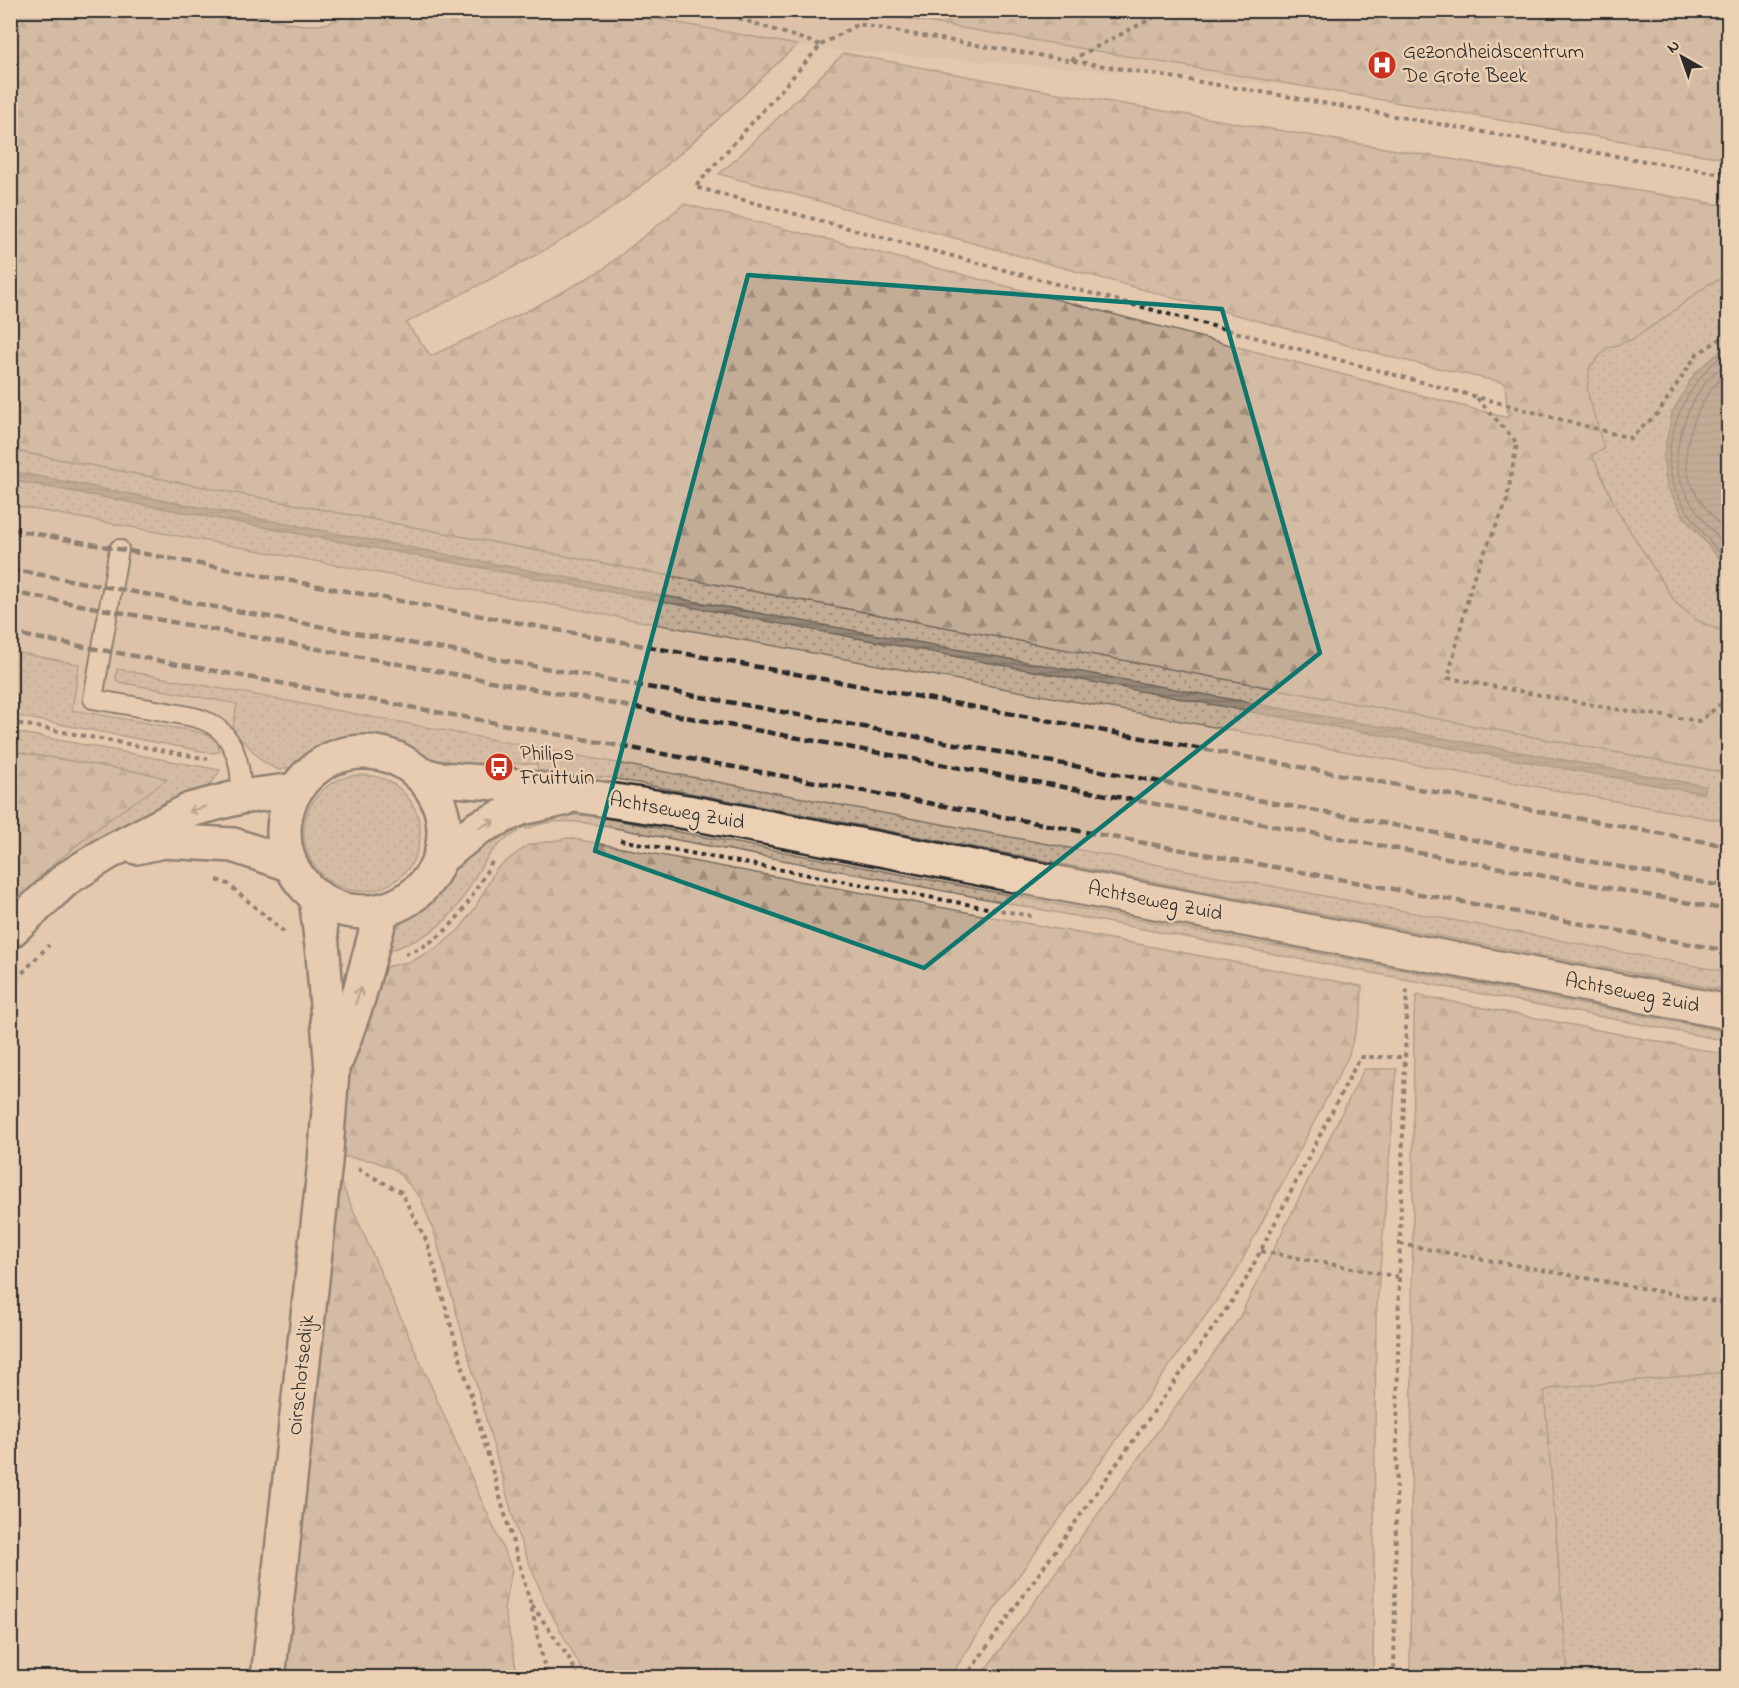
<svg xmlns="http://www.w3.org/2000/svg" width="1739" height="1688" font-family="'Indie Flower',sans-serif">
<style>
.built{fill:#d4bba2}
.grass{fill:url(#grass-dots);stroke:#766c60;stroke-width:1.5}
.forest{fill:url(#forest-firs);stroke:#766c60;stroke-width:1.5}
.water{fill:url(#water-rules);stroke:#6c6359;stroke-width:1.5}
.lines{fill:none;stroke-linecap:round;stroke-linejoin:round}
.shore{stroke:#57504a;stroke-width:1.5}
.lane-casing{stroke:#2b2b2b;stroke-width:22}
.street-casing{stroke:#2b2b2b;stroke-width:38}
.secondary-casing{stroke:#2b2b2b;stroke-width:38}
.path{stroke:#2b2b2b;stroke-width:4;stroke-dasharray:4.5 4.5;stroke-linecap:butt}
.lane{stroke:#ecd0b3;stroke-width:18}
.street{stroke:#ecd0b3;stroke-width:33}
.secondary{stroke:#ecd0b3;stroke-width:33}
.rail{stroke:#2b2b2b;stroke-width:4.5;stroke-dasharray:9 4.5;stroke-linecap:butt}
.oneway{stroke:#8c7e6f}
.marked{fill:none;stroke:#0f766e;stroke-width:4.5;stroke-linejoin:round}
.labels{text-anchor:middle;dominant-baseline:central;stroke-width:5;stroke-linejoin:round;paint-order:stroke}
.poi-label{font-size:21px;fill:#2b2b2b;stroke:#ecd0b3;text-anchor:start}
.street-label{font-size:21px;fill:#2b2b2b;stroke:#ecd0b3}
</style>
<defs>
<pattern id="grass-dots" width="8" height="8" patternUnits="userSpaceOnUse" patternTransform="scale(1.5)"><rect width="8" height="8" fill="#c2ac95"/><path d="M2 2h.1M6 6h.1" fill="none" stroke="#9e8c7a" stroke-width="1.8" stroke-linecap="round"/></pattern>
<pattern id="forest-firs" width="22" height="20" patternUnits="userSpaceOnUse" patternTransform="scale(1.5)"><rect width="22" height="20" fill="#c2ac95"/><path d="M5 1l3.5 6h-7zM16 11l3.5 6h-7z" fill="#9e8c7a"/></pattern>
<pattern id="water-rules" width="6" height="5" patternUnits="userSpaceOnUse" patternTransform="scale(1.5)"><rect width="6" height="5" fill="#988878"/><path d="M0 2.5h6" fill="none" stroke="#7c6f63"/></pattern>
</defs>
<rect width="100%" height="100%" fill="#e4c9ae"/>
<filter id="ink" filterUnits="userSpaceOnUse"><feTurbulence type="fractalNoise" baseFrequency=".0167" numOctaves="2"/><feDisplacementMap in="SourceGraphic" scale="12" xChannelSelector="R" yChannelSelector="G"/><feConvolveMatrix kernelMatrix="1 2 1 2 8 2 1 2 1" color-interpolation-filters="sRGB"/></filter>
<g filter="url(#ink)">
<g class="built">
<path d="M341,11H1728V120Z"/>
<path d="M10,450L639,570L1728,773V981L305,717L243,737L218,750L11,713Z"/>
</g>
<g class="grass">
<path d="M1728,276V345L1695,373L1672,413L1667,486L1683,515L1728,569V631H1721L1696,620L1675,602L1618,512L1592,455L1587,390L1590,367L1607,348L1631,340L1660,321L1709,284Z"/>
<path d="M10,450L639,570L1728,773V822L11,505Z"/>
<path d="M10,651L79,664L72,710L198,732L216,738L220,752L212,753L11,715Z"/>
<path d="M117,669L1728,972V991L611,778L538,773L537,764L495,763L494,771L424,760L396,744L384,740L357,737L330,743L308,754L294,766L280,770C255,763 251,741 232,734L237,704L119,682L116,679Z"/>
<path d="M10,731L220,770C209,793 188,798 165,807C100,832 62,861 11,906C55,856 111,817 166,780L154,775L11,751Z"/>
<circle cx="362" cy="833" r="58"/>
<path d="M575,815L595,816L1728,1032V1041L641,833C605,827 562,813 526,829L524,823L552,816Z"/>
<path d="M517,825L519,831C483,851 482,869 461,901C444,928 416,943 386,951L392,934L398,926L431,899L460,858L469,848Z"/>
<path d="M1728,1372V1677H1568L1544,1391L1554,1388Z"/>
</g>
<g class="forest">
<path d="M891,10L1728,11V159L886,15Z"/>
<path d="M615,11L797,45C736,101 677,162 609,210C546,254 473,287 406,323L431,356L533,308L602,270L684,204L842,243L1508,418L1505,383L1402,360L719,174L736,159L844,53L1052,92L1728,206V276L1709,284L1660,321L1631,340L1607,348L1590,367L1587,390L1604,449L1592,455L1618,512L1675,602L1696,620L1721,631H1728V773L639,570L11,450V11H245C269,18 310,32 334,21C339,19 345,14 350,11Z"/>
<path d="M11,751L155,775L167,780L108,820L55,863L11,906Z"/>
<path d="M569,838L1362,986L1361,1013L1348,1057L1234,1276L992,1613L950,1677H586L545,1602L518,1535L435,1235L421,1198L396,1170L374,1161L341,1156L350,1073L376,976L386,967L412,961L437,948L459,930L475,908L496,869L528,845Z"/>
<path d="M1417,995L1728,1055V1372L1554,1388L1544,1391L1568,1677H1410L1414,1015Z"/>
<path d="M1364,1069H1397L1376,1317L1373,1677H980L1238,1320Z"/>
<path d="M338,1176L512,1569L504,1608L518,1677L284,1678Z"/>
</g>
<g class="water">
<path d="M1728,345V569L1683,515L1667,486L1663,459L1672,413L1695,373Z"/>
<path d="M10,471L632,590L1706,786L1704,794L1252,712L11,480Z"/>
</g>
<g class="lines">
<g class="shore">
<path d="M1728,351C1690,378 1659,436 1673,483C1679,504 1712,546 1728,561"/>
<path d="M1728,361C1721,368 1711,374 1705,383C1687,407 1669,452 1681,482C1690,508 1712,529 1728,550"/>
<path d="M1728,373C1723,378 1716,383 1711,389C1695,413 1680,448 1689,478C1695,499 1715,518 1728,536"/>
</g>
<g class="lane-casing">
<path id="lane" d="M119,549L93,699C116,703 139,707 162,711C175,714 190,715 203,720C235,732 243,767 240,797"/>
</g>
<g class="street-casing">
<g id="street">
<path d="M337,1058L357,1002L382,910"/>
<path d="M268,1678L325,1162L332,1071L323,954L316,897"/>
</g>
</g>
<g class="secondary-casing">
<g id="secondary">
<circle cx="364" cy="832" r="80"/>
<path d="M419,774L439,779L496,783L687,812L1728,1012"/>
<path d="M136,847L164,841L233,845L289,864"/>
<path d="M440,858L478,828L521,808L563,799"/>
<path d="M10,931L66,879L106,854L190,810L240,797L296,790"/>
</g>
</g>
<g class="path">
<path d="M713,10L821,45L695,187L1630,438L1658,413L1697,354L1728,334"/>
<path d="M821,45L858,24L911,34L1279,95L1609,155L1728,175"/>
<path d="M1071,60L1168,10"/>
<path d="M1477,398L1517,443L1506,504L1473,578L1448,678L1621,710L1700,721L1728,698"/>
<path d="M10,722L208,759"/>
<path d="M620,840L1031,916"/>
<path d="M217,880L228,884L284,932"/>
<path d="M405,954C454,937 467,904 492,862"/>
<path d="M10,986L49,945"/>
<path d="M358,1169L401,1192L427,1242L530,1602L547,1678"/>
<path d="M1400,1244L1728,1304"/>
<path d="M1261,1251L1399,1277"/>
<path d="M532,1605L569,1658L579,1678"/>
<path d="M965,1678L1242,1287L1360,1057H1405"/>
<path d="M1394,1678L1399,1277L1407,987"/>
</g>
<use href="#lane" class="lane"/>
<use href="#street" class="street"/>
<use href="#secondary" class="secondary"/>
<g class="rail">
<path d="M10,529L1728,846"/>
<path d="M10,569L1728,887"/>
<path d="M10,592L1728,910"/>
<path d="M10,633L1728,951"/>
</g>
</g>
<defs><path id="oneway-shaft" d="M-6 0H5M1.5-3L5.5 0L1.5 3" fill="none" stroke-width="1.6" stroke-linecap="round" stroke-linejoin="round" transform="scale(1.5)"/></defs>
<g class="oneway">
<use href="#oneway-shaft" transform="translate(197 809) rotate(164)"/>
<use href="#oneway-shaft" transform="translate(487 824) rotate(-24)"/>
<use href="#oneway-shaft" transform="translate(358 996) rotate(-73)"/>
</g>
</g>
<path d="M0 0H1739V1688H0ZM748,275L1222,309L1320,653L924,968L595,851Z" fill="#e4c9ae" fill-opacity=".55" fill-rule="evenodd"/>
<path class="marked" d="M748,275L1222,309L1320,653L924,968L595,851Z"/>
<defs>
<g id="hospital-disc" transform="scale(1.5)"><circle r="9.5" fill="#c8321e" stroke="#ecd0b3"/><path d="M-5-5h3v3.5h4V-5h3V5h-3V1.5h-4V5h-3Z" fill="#fff"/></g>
<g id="bus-disc" transform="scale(1.5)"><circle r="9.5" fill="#c8321e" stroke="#ecd0b3"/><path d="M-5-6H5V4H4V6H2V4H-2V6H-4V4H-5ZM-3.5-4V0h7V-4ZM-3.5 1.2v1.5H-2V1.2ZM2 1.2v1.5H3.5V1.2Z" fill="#fff"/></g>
</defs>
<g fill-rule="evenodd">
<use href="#hospital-disc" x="1382" y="65"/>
<use href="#bus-disc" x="499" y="767"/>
</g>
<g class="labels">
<g class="poi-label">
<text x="1403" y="53">Gezondheidscentrum<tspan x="1403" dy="24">De Grote Beek</tspan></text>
<text x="520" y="755">Philips<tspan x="520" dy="24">Fruittuin</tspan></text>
</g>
<g class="street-label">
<text transform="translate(677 812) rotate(10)">Achtseweg Zuid</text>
<text transform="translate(1155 902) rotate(11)">Achtseweg Zuid</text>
<text transform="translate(1632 994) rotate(11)">Achtseweg Zuid</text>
<text transform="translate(302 1375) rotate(-84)">Oirschotsedijk</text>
</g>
</g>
<rect width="1739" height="1688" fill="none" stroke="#ecd0b3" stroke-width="36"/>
<rect x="18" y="18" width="1703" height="1652" fill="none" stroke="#2b2b2b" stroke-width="2" filter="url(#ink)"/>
<g transform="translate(1682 57) rotate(320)" stroke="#ecd0b3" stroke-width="4.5" paint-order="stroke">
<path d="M0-4.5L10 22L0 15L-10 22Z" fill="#2b2b2b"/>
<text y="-9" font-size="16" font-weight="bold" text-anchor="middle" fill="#2b2b2b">N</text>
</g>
</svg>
